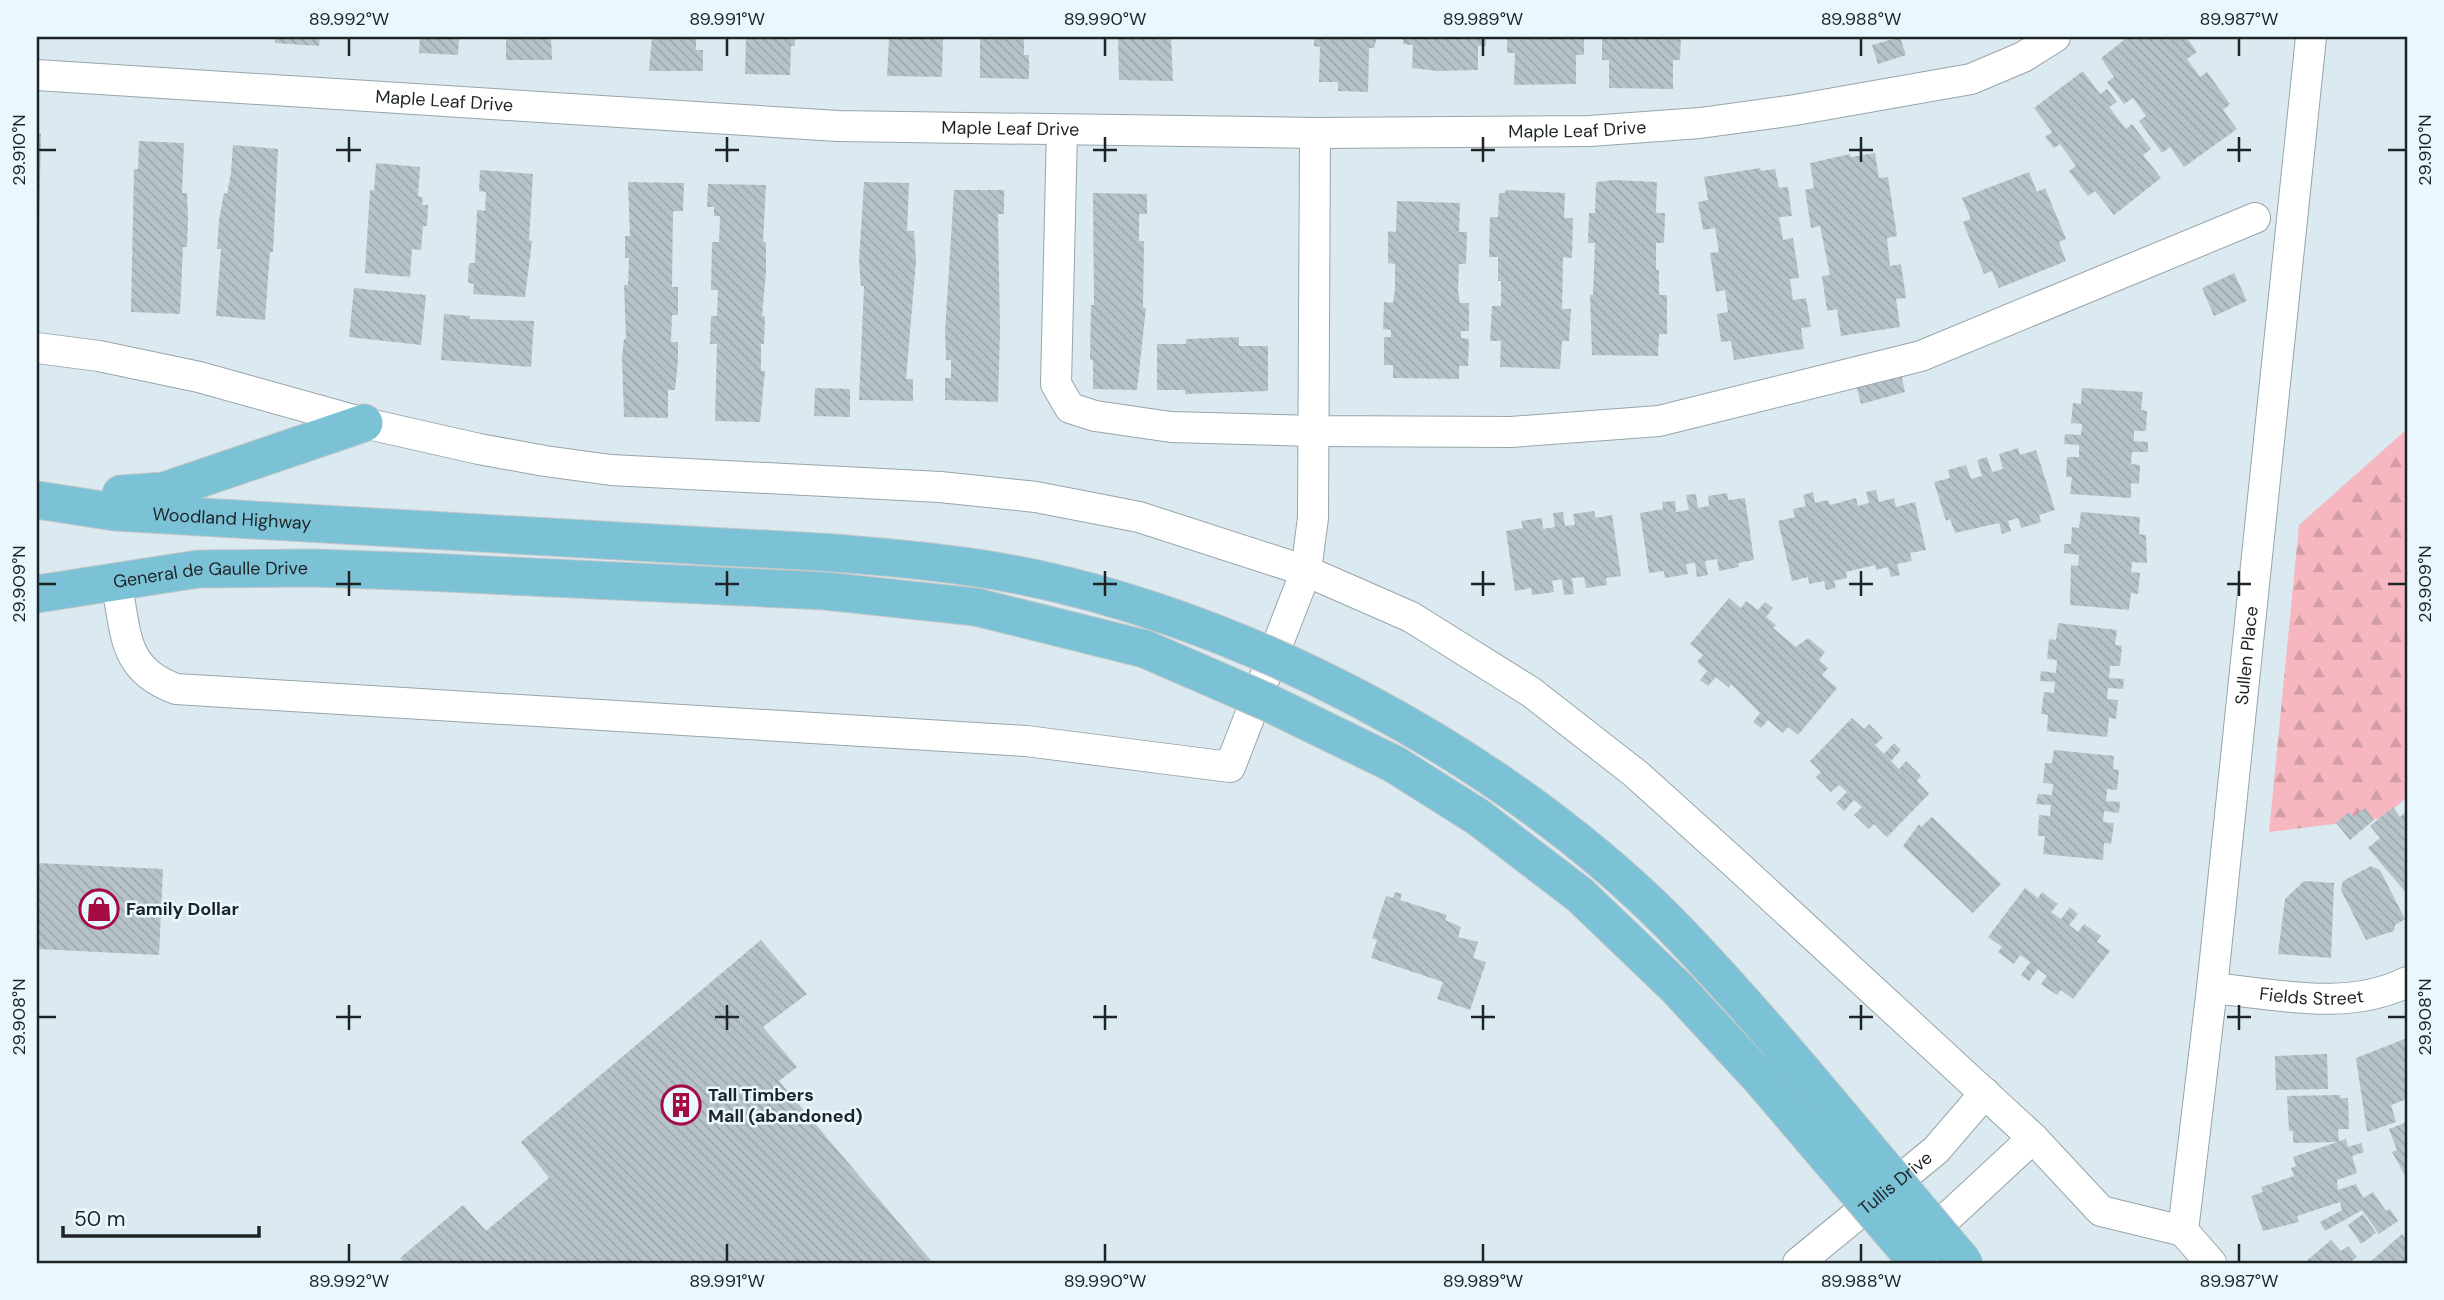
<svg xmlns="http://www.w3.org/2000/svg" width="2444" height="1300" font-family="'DM Sans',sans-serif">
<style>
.forest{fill:url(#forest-firs)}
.building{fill:url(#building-back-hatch)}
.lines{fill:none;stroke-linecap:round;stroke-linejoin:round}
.minor-casing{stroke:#97a5ab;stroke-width:32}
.major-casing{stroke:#c4c6c7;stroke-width:39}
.minor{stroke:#fff;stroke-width:30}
.major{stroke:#7cc2d7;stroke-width:37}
.major-bridge-casing{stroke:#c4c6c7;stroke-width:39;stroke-linecap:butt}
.major-bridge{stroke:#7cc2d7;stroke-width:37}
.ticks{fill:none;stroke:#1e2426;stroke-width:2.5}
.labels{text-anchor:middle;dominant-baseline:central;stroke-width:5;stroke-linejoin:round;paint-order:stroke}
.street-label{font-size:18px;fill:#1e2426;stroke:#e9f8fe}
.poi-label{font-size:18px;font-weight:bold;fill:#1e2426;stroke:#e9f8fe;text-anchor:start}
.neatline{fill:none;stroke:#1e2426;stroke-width:2.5}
.ticks-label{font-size:18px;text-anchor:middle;fill:#1e2426}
</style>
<defs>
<pattern id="forest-firs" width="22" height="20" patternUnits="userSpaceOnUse" patternTransform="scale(1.75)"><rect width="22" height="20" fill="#f7b7c0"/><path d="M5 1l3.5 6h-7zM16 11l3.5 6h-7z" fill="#d39da5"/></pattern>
<pattern id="building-back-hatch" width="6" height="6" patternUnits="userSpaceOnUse" patternTransform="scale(1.75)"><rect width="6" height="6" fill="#b6c4ca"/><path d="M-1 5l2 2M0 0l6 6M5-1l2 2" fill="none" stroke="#9ca8ad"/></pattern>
</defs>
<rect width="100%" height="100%" fill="#dbeaf0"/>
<path class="forest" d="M2407,429V797L2383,818L2269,832L2299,525Z"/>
<g class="building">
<path d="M275,37H320L319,46L275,43Z"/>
<path d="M420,37H459L458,55L419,53Z"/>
<path d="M506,37H551L552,60H506Z"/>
<path d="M652,37H696V50H703V71H649Z"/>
<path d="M746,37H795V46H791L790,75L745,74Z"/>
<path d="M889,37H943L942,77L887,76Z"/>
<path d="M980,37H1024V55H1029V79L980,78Z"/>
<path d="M1118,37H1171L1173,81L1119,80Z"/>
<path d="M1314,37H1377L1374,48H1369L1368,92L1338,91V82H1319L1320,47L1314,46Z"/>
<path d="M1403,37H1486V46H1478V70L1438,71L1412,68L1413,45L1403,44Z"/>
<path d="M1507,37H1584V55H1576V84L1514,85L1515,53H1507Z"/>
<path d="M1602,37H1681L1680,60H1673V89L1609,88V60H1602Z"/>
<path d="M1900,37L1906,55L1878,64L1872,45Z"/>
<path d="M2128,37H2186L2197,52L2187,59L2200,77L2207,72L2230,104L2223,110L2237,129L2184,167L2170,147L2162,153L2139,121L2146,116L2133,98L2124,104L2107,82L2114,77L2101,58Z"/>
<path d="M2083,71L2100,94L2107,89L2117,102L2109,107L2126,129L2132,124L2151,149L2143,155L2161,178L2114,215L2095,191L2088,196L2069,171L2076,166L2060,144L2054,148L2045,137L2052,132L2034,108Z"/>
<path d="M37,134H41L39,224H37Z"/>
<path d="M139,141L184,143L182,193H187L188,220L187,247H183L180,314L131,312L134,169H138Z"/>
<path d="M233,145L278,149L273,252H270L265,320L216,316L221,249H217L219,220L224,193L227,194L231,173Z"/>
<path d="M1875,153L1879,178L1888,177L1897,236L1887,238L1890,266L1901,264L1906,298L1896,299L1900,327L1841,336L1837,309L1827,311L1822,276L1830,275L1820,226L1811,228L1805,190L1814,188L1810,163L1850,154L1851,157Z"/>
<path d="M376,163L420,167L418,196L423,197L422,205H428L427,226H423L421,250L412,249L410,277L365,273L370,190L374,191Z"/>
<path d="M1760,168L1761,171L1775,169L1779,188L1788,187L1792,216L1779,217L1783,240L1793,238L1799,278L1790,279L1793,300L1806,298L1811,327L1801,328L1804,349L1734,360L1731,341L1721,342L1717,314L1728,312L1725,290L1716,292L1710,253L1719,252L1715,228L1703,230L1698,202L1708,200L1704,177Z"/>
<path d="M480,170L533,174L529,240L532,241L525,297L473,294L474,284L468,283L469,263H475L477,210L485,211L486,192L479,191Z"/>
<path d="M2029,172L2037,192L2045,188L2066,239L2059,242L2066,261L1999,288L1992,271L1984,274L1963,222L1971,219L1962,198Z"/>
<path d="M1614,180L1657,182L1656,213H1665L1664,243H1656V270H1659V295H1667V334H1659L1658,356L1592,355L1590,295H1593L1595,243H1588L1589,213H1595L1596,182Z"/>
<path d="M628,182L684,183L683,211H673L672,287H678V315H672L671,342H678V360L675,390H668V418L624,417L622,357L624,339H626L624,285H628L629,258H625V236H630Z"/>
<path d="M864,182L909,183L907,231H914L916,261L906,379H913V401L859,400L864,286H861L859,261Z"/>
<path d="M708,184L766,185L763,242H766V271L762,316H765L764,344H761V371H765L760,422L715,421L717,344H710L711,316H717L718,290H711L712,242H719L720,216H714V207H707Z"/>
<path d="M954,190H1004V214H998L1000,332L998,402L945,400V378H951V360H946L945,332Z"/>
<path d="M1505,190L1565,193L1564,218H1573L1572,258L1563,257L1562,309H1571L1569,341H1562L1560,369L1500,367L1501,341H1490L1492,306H1501V281H1498V257H1489L1490,217H1498L1499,193H1505Z"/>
<path d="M1093,193L1147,194V214H1139V241H1144L1143,308H1146L1137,390L1093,389V360H1090L1091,305H1094Z"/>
<path d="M1397,201L1460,203L1459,232H1467L1466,264H1459L1458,291L1460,303H1469V331H1461V338L1469,339L1468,366H1459V379L1393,378V365H1384V337H1391V330L1383,329L1384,302L1393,303L1395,290V264L1388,263V231L1396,232Z"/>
<path d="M2234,273L2247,301L2214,316L2202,288Z"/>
<path d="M354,288L426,295L421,345L349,337Z"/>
<path d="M444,314L470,316V319L534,321L531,367L441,360Z"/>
<path d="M1239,337V346H1268V391L1185,394V390H1157V344H1186V339Z"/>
<path d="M1900,369L1905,392L1861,404L1855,381Z"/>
<path d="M815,388L850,389V417L814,416Z"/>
<path d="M2082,388L2143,392L2141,410L2147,411L2146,431H2134V441L2148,442V452H2132L2131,464L2140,465L2139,484L2131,483V498L2070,494L2072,477H2066L2067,457H2079V445L2064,444L2065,434L2081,435L2082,424L2071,423L2073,403L2081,404Z"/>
<path d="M2018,448L2020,455L2036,450L2055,510L2039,515L2041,522L2021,528L2018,518L2008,521L2011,531L2002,534L1999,523L1955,533L1950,519L1946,521L1934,482L1950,478L1948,470L1966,465L1971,479L1982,476L1977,460L1987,457L1992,472L2003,469L1999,454Z"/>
<path d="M1876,490L1879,502L1894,498L1896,507L1915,502L1926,550L1910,553L1912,561L1897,564L1900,575L1891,577L1888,567L1876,570L1875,565L1846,572L1847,578L1834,581L1836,588L1826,590L1824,581L1809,584L1808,577L1792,581L1778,521L1795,517L1793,509L1806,506L1803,495L1813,492L1815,503L1828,500L1830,505L1856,498L1858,506L1869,503L1866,492Z"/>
<path d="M1727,493L1728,500L1745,498L1754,560L1738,563L1739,567L1719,571L1717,559L1705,561L1708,575L1697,577L1695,563L1686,564L1688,574L1665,578L1664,571L1649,573L1640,513L1663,509L1662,502L1675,501L1676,512L1689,510L1686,495L1696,494L1698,508L1709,506L1708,496Z"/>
<path d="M1594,511L1596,518L1612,515L1621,576L1606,578L1607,585L1586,588L1584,577L1572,578L1574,594L1564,595L1562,579L1552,581L1554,592L1532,595L1531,588L1515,591L1506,531L1523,528L1521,521L1542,518L1543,529L1555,527L1553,513L1563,512L1565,526L1575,525L1573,514Z"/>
<path d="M2081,512L2140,517L2139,534L2146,535L2147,563L2132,562L2131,572L2140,573L2138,594L2131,593L2129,610L2070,605L2071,565L2078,566L2079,555L2064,553V544H2071L2072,527L2079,528Z"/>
<path d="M1729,598L1741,608L1746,601L1758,610L1765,602L1773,608L1766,617L1776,625L1773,628L1796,647L1808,638L1825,652L1819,660L1828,668L1822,675L1837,688L1798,735L1788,727L1783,733L1768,720L1761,728L1753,722L1760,713L1731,684L1729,688L1716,677L1708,686L1700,680L1707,671L1697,662L1703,655L1690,644Z"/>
<path d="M2058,623L2117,630L2115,645L2122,646L2120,666H2110L2109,678L2124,679L2123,689L2108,688L2107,699L2118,700L2116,719L2109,718L2107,737L2047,731L2048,715L2041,714L2044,692L2054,693L2055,682L2040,681L2041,671L2056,673L2057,660L2047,659L2049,639L2056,640Z"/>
<path d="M1852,718L1864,729L1869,724L1883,738L1875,745L1884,754L1894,743L1901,750L1891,761L1899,769L1906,761L1921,776L1917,781L1929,794L1887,837L1874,824L1869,829L1854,815L1862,807L1854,800L1844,811L1836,803L1847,792L1839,785L1831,792L1816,777L1821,772L1810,761Z"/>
<path d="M2054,750L2114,756L2113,769L2119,770L2117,790L2107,789L2106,801L2120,802L2119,813L2104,811L2103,822L2114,823L2111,844L2104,843L2103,860L2043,854L2045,836H2038L2039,815L2050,816L2051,805L2036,804L2038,794L2052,795L2053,784L2043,783L2045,763H2052Z"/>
<path d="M2393,807L2400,817L2407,810V894L2368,848L2380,838L2370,826Z"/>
<path d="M2365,808L2374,820L2350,840L2336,823L2349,812L2353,817Z"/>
<path d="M1932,817L2001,884L1973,913L1903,846L1919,824L1921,827Z"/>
<path d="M37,863L163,869L159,955L37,949Z"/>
<path d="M2371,866L2380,870L2405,919L2395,925L2394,931L2366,940L2341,890L2343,881Z"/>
<path d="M2304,881L2334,883L2331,958L2278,954L2285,899Z"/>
<path d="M2025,888L2038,898L2042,892L2058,904L2051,912L2061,919L2070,907L2078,914L2069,925L2078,932L2084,924L2101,936L2097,942L2110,951L2073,999L2061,990L2057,995L2041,984L2047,976L2038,969L2029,981L2021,975L2030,962L2020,955L2014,964L1998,952L2002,947L1988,937Z"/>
<path d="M1395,892L1402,894L1400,900L1447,915L1445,920L1461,927L1458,937L1478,942L1473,958L1486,962L1470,1010L1437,999L1443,982L1371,958L1377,940L1372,938L1386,896L1393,898Z"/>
<path d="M761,940L807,994L763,1027L797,1067L779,1081L933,1263H404L400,1258L463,1205L486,1231L549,1178L521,1142Z"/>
<path d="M2407,1038V1099L2391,1105L2396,1122L2367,1132L2356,1058Z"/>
<path d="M2327,1054L2328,1089L2276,1090L2275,1056Z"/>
<path d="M2340,1095V1098H2348L2349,1129H2338L2339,1142L2293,1143V1131H2289L2287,1096Z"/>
<path d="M2407,1122V1179L2392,1152L2397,1150L2389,1129Z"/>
<path d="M2346,1139L2348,1147L2361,1143L2364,1152L2352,1156L2357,1173L2337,1180L2338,1190L2356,1184L2363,1198L2373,1192L2386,1211L2390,1209L2398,1221L2379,1234L2362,1210L2325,1231L2320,1222L2342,1210L2340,1202L2297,1216L2299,1222L2263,1231L2251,1196L2263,1192L2261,1187L2294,1176L2291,1168L2296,1166L2293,1157Z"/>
<path d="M2363,1214L2376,1233L2361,1244L2348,1225Z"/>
<path d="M2402,1234L2407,1241V1263H2369Z"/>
<path d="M2331,1240L2341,1251L2348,1246L2357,1257L2349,1263H2304Z"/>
</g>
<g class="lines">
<g class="minor-casing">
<g id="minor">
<path id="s1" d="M37,75L838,126L1315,133L1590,131L1700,123L1795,110L1971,79L2023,57L2055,37"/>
<path d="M1062,130L1056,384L1070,408L1095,416L1171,427L1314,431L1511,432L1659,421L1921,356L2255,218"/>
<path d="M37,348L99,356L199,377L364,423L479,449L545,461L611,470L940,487L1036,497L1139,517L1306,571L1411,617L1531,692L1636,774L1738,866L2033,1138L2101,1211L2183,1231"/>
<path d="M116,582C127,632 121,669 176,689L1026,741L1230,767L1306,571L1313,518L1315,133"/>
<path id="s2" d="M2212,988C2276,994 2347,1012 2407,982"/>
<path id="s3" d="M2183,1231L2212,988L2311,37"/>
<path d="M2183,1231L2211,1263"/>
<path d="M1921,1242L2033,1138"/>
<path id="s4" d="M1798,1263L1936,1150L1985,1093"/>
</g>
</g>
<g class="major-casing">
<g id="major">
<path d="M121,494L164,491L364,423"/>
<path id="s5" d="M37,500L115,512L428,530"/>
<path id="s6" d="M37,594L198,569L315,568L427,572"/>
</g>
</g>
<use href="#minor" class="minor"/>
<use href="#major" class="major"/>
<g class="major-bridge-casing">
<g id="major-bridge">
<path d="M428,530C527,536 625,541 724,547C811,551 898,556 984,569C1230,608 1510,756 1682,936C1781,1040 1871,1154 1964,1263"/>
<path d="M427,572L825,591L976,607L1145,649L1267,702L1394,764L1478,817L1580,895L1677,988L1761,1079L1918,1263"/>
</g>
</g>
<use href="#major-bridge" class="major-bridge"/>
</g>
<path class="ticks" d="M349,38V56M727,38V56M1105,38V56M1483,38V56M1861,38V56M2239,38V56M349,137V162M727,137V162M1105,137V162M1483,137V162M1861,137V162M2239,137V162M38,150H56M336,150H361M715,150H739M1093,150H1117M1471,150H1495M1849,150H1873M2227,150H2251M2388,150H2406M349,571V596M727,571V596M1105,571V596M1483,571V596M1861,571V596M2239,571V596M38,584H56M336,584H361M715,584H739M1093,584H1117M1471,584H1495M1849,584H1873M2227,584H2251M2388,584H2406M349,1005V1030M727,1005V1030M1105,1005V1030M1483,1005V1030M1861,1005V1030M2239,1005V1030M38,1017H56M336,1017H361M715,1017H739M1093,1017H1117M1471,1017H1495M1849,1017H1873M2227,1017H2251M2388,1017H2406M349,1244V1262M727,1244V1262M1105,1244V1262M1483,1244V1262M1861,1244V1262M2239,1244V1262"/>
<defs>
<g id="shop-ring" transform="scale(2.0125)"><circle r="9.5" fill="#e9f8fe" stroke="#a50c42" stroke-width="1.5"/><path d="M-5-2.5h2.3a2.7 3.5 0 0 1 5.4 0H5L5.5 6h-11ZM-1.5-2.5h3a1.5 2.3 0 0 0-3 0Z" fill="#a50c42"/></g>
<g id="building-ring" transform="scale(2.0125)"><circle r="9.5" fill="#e9f8fe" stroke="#a50c42" stroke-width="1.5"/><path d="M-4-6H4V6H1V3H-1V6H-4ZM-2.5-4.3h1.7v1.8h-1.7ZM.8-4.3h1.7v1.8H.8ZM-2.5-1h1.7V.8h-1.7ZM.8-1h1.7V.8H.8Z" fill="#a50c42"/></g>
</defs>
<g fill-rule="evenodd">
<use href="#shop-ring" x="99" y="909"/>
<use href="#building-ring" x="681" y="1105"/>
</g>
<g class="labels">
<g class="street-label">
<text stroke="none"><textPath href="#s1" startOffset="408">Maple Leaf Drive</textPath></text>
<text stroke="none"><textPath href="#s1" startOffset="975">Maple Leaf Drive</textPath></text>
<text stroke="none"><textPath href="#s1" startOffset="1542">Maple Leaf Drive</textPath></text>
<text stroke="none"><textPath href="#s5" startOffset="196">Woodland Highway</textPath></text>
<text stroke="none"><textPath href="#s6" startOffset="175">General de Gaulle Drive</textPath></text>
<text stroke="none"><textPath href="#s3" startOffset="579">Sullen Place</textPath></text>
<text stroke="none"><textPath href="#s2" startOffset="100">Fields Street</textPath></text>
<text stroke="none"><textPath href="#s4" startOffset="126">Tullis Drive</textPath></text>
</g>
<g class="poi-label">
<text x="126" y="909">Family Dollar</text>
<text x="708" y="1095">Tall Timbers<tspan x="708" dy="21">Mall (abandoned)</tspan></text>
</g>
</g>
<rect width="2444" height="1300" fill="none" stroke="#e9f8fe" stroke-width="77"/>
<path d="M63 1226v10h196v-10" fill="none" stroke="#1e2426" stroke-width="3.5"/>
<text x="74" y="1226" font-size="21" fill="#1e2426" stroke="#e9f8fe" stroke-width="5" paint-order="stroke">50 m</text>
<rect x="38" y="38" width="2368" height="1224" class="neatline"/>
<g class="ticks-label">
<text x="349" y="25">89.992°W</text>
<text x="727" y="25">89.991°W</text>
<text x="1105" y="25">89.990°W</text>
<text x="1483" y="25">89.989°W</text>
<text x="1861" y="25">89.988°W</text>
<text x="2239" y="25">89.987°W</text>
<text transform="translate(19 150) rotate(-90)" y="6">29.910°N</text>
<text transform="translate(2425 150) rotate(-90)" y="6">29.910°N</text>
<text transform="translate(19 584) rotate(-90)" y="6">29.909°N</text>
<text transform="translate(2425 584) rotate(-90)" y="6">29.909°N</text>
<text transform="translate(19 1017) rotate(-90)" y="6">29.908°N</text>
<text transform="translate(2425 1017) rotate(-90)" y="6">29.908°N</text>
<text x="349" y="1287">89.992°W</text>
<text x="727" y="1287">89.991°W</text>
<text x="1105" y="1287">89.990°W</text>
<text x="1483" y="1287">89.989°W</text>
<text x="1861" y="1287">89.988°W</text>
<text x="2239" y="1287">89.987°W</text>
</g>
</svg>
